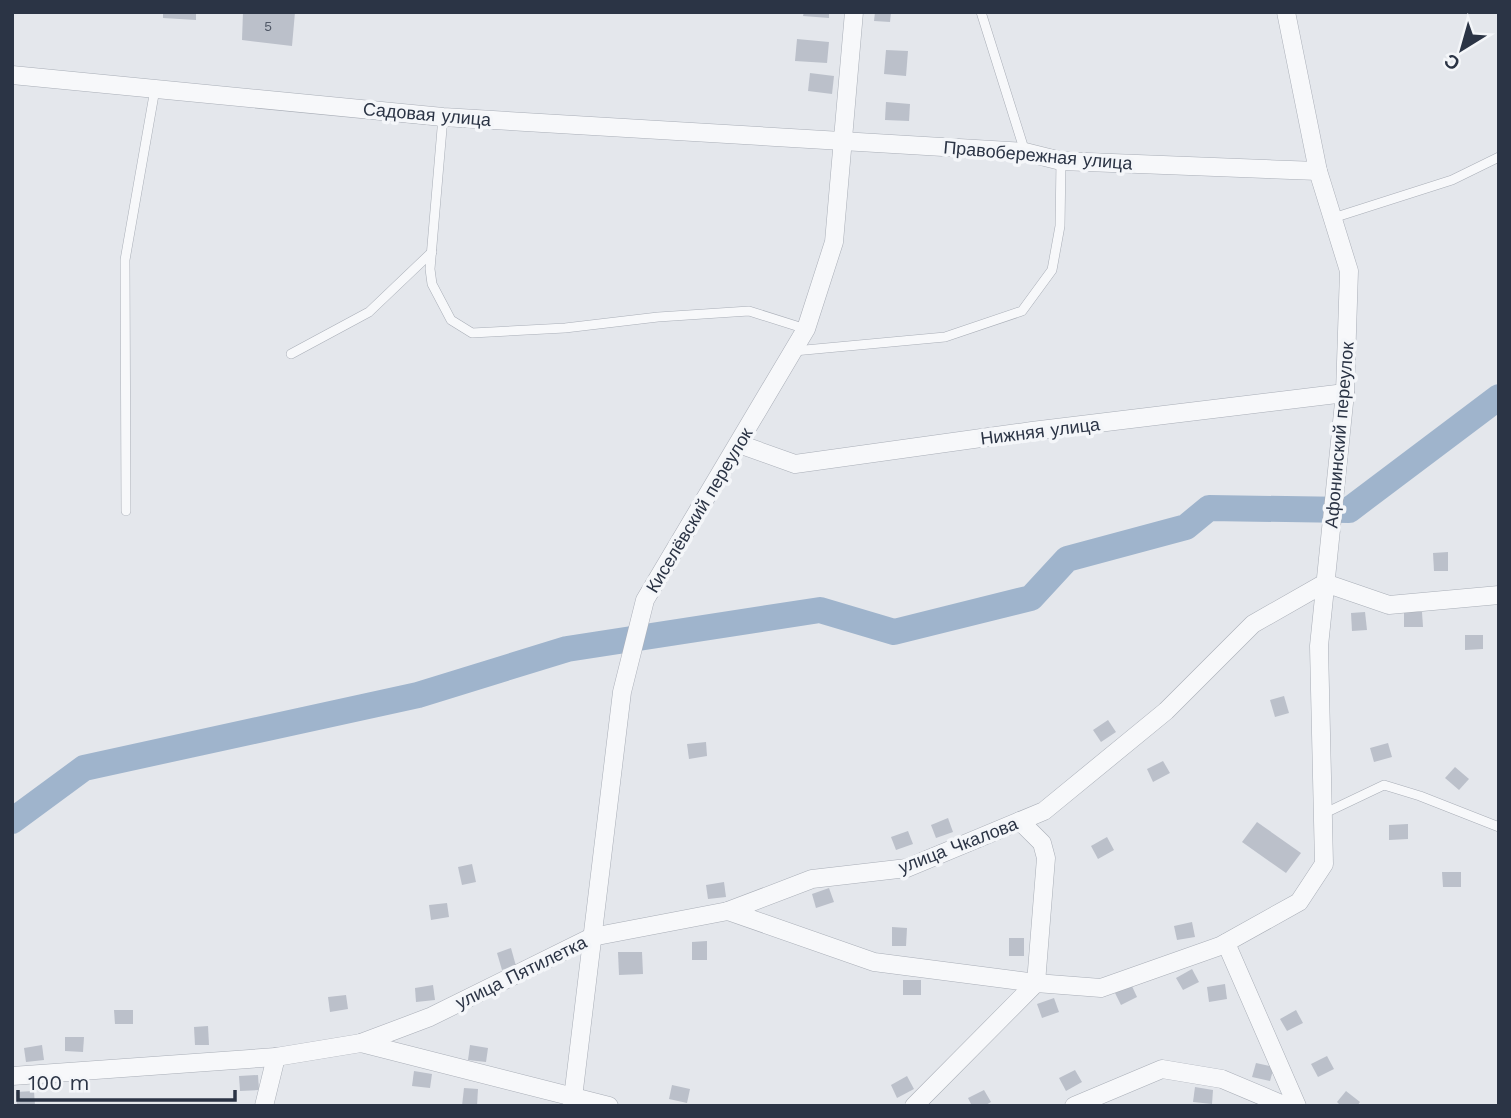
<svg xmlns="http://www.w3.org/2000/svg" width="1511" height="1118" font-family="'Work Sans',sans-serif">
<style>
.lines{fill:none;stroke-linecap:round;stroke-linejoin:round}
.river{stroke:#9fb4cc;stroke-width:26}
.building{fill:#bbc0ca}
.service-casing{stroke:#a9aeb7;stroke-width:10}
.minor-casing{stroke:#a9aeb7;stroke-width:19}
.service{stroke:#f7f8fa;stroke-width:9}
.minor{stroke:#f7f8fa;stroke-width:18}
.labels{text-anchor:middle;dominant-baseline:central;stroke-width:7;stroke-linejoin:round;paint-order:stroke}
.number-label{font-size:14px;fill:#4f5766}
.street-label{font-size:18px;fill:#2b3445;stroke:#f4f6f9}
</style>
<rect width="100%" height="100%" fill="#e4e7ec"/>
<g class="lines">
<path class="river" d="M12,821L84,768L418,695L567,649L820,610L894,632L1031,598L1067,559L1186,527L1209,508L1349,510L1499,397"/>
</g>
<g class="building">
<path d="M163,12H196V20L163,18Z"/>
<path d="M243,12H295L292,46L242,40Z"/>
<path d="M804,12H829V18L803,16Z"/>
<path d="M875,12H891L890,22L874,21Z"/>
<path d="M797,39L829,42L827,63L795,61Z"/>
<path d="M886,50L908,51L906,76L884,74Z"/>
<path d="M810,73L834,76L832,94L808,91Z"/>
<path d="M886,102L910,104L909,121L885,120Z"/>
<path d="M1448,552V571H1434L1433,553Z"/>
<path d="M1365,612L1367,630L1352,631L1351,613Z"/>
<path d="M1404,612H1422L1423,627H1404Z"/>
<path d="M1465,635H1483V649L1465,650Z"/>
<path d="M1284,696L1289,713L1275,717L1270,700Z"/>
<path d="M1108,720L1116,732L1101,742L1093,730Z"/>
<path d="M706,742L707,756L689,759L687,744Z"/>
<path d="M1388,743L1392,757L1374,762L1370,748Z"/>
<path d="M1163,761L1170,773L1153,782L1147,769Z"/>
<path d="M1455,767L1469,779L1459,790L1445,778Z"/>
<path d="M948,818L953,832L936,838L931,825Z"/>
<path d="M1257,822L1301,853L1286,873L1242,842Z"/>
<path d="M1408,824V839L1389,840V825Z"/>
<path d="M908,831L913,844L896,850L891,837Z"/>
<path d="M1107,837L1114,850L1098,859L1091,846Z"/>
<path d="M472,864L476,882L462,885L458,867Z"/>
<path d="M1442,872H1461V887H1443Z"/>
<path d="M724,882L726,897L708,899L706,885Z"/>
<path d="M829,888L834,902L816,908L812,894Z"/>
<path d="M447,903L449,917L431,920L429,905Z"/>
<path d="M1192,922L1195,937L1177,940L1174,926Z"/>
<path d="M892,927L907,928L906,946H892Z"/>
<rect x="1009" y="938" width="15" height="18"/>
<path d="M707,941V960H692V942Z"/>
<path d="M511,948L516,966L502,970L497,953Z"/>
<path d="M618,952H642L643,974L619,975Z"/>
<path d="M1192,969L1199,982L1183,990L1176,978Z"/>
<rect x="903" y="980" width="18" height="15"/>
<path d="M1131,984L1137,997L1121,1005L1115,993Z"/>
<path d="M1225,984L1227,999L1209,1002L1207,987Z"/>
<path d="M433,985L435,1000L416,1002L415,988Z"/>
<path d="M346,995L348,1009L330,1012L328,997Z"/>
<path d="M1054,998L1059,1012L1042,1018L1037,1004Z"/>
<path d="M114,1010H133V1024H115Z"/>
<path d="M1296,1010L1303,1023L1287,1031L1280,1019Z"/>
<path d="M208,1026L209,1045H195L194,1027Z"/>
<path d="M65,1037H84L83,1052L65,1051Z"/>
<path d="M42,1045L44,1060L26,1062L24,1048Z"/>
<path d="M470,1045L488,1048L486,1062L468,1060Z"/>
<path d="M1327,1056L1334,1069L1318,1077L1311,1064Z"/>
<path d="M1256,1063L1274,1067L1270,1081L1252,1077Z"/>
<path d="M1075,1070L1082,1082L1066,1091L1059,1078Z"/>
<path d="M414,1071L432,1074L430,1088L412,1086Z"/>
<path d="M258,1075L259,1090L240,1091L239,1076Z"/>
<path d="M907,1076L914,1089L897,1098L891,1085Z"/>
<path d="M672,1085L690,1089L687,1103L669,1099Z"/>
<path d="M1195,1087L1213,1090L1212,1104L1193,1102Z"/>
<path d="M464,1088L478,1089L477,1106H462Z"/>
<path d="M984,1090L991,1102L984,1106H972L968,1098Z"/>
<path d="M34,1091L35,1106H17L16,1092Z"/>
<path d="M1346,1091L1360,1102L1357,1106H1341L1337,1102Z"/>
</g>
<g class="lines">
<g class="service-casing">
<g id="service">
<path d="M981,12L1025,152"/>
<path d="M443,117L430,269L432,284L451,320L472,333L565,328L658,317L749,311L806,329"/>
<path d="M1333,218L1452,180L1499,157"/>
<path d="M794,351L945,337L1022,311L1052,270L1060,226L1061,161"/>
<path d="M291,354L369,312L432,252"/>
<path d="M126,511L125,260L155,89"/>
<path d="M1323,814L1384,785L1420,796L1499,827"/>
</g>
</g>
<g class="minor-casing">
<g id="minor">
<path d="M1286,12L1318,171L1349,271L1345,393L1319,646L1324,864L1299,902L1220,946L1101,988L1036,983L874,962L728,911L812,879L907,868L1044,811L1166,711L1253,624L1325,583L1389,605L1499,595"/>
<path d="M12,75L443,117L1025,152L1061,161L1318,171"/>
<path d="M739,444L795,464L1032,431L1345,393"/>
<path d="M1226,943L1297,1106"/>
<path d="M361,1043L609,1106"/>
<path d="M12,1076L276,1057L361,1043L430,1017L592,937L728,911"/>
<path d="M264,1106L276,1057"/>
<path d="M572,1106L622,692L645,600L806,329L834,242L854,12"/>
<path d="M914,1106L1036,983L1046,858L1042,843L1020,821"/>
<path d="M1074,1106L1162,1069L1222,1079L1286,1106"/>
</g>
</g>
<use href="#service" class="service"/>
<use href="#minor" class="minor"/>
</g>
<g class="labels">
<g class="number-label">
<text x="268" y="26">5</text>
</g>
<g class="street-label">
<text transform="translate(427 114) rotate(5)">Садовая улица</text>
<text transform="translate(1038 155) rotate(5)">Правобережная улица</text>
<text transform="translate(1040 431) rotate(-7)">Нижняя улица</text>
<text transform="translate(1339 435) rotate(-85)">Афонинский переулок</text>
<text transform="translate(699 510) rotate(-59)">Киселёвский переулок</text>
<text transform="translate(958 845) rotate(-21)">улица Чкалова</text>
<text transform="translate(521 972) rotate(-26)">улица Пятилетка</text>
</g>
</g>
<rect width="1511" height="1118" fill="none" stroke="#2b3445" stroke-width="28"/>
<g transform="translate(1462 49) rotate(217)" stroke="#f4f6f9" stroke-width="5" paint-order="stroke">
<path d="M0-5L12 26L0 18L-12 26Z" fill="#2b3445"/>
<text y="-10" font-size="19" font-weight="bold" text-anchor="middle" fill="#2b3445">С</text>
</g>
<path d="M18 1090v10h217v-10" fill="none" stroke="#2b3445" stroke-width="3.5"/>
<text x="28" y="1090" font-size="21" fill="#2b3445" stroke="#f4f6f9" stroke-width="5" paint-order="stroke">100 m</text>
</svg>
